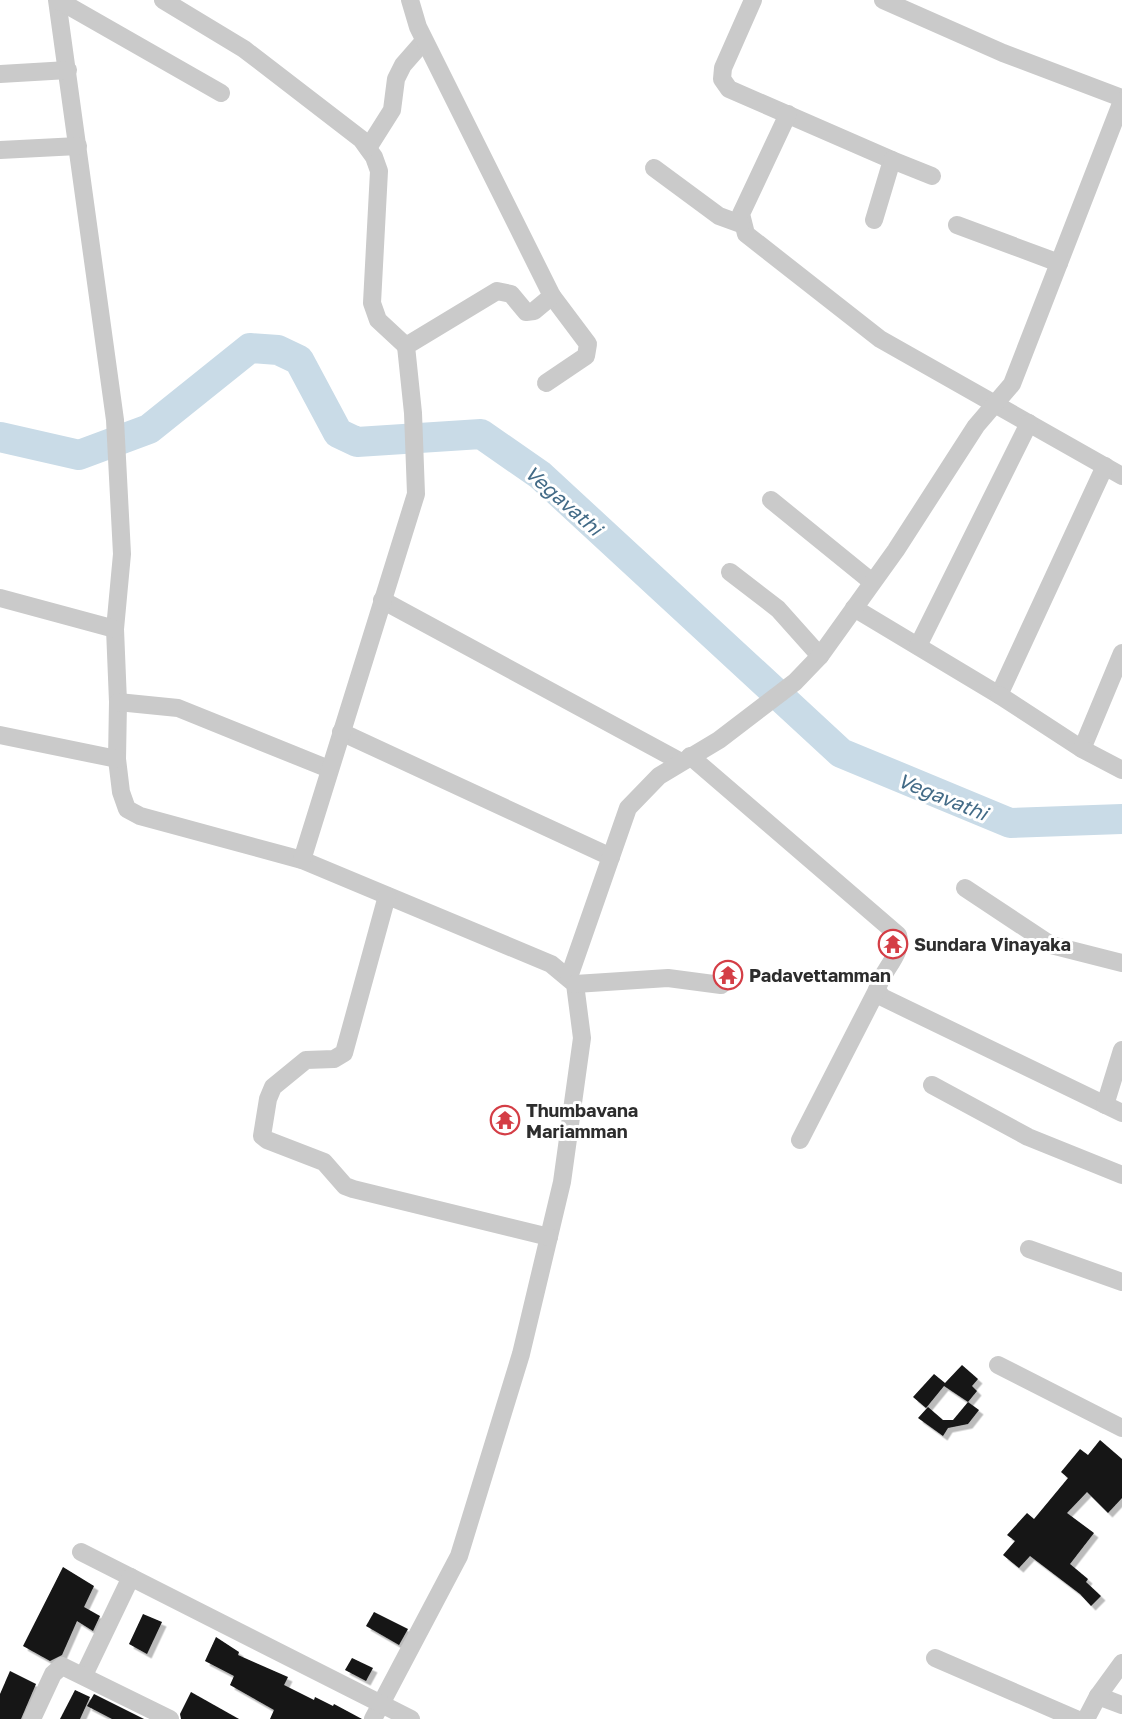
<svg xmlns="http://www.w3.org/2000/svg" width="1122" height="1719" font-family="'Golos Text',sans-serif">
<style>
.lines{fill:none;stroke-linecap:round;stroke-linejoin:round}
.river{stroke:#c9dbe7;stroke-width:30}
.building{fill:#141414;filter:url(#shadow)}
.minor{stroke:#cacaca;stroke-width:18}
.labels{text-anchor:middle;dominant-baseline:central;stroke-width:6;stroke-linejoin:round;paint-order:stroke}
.poi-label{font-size:18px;font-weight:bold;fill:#2d2d2d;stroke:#fff;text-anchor:start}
.water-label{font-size:20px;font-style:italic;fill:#436b87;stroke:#fff}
</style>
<defs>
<filter id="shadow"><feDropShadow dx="4.5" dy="4.5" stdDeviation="0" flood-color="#0004"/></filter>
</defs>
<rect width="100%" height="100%" fill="#fff"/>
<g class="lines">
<path class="river" d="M0,437L79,455L149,429L250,348L278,350L299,360L338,433L357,442L481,434L540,475L841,753L1010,823L1122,819"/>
</g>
<g class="building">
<path d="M962,1365L978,1379L972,1386L977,1391L968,1402L944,1386L926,1408L913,1397L934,1374L945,1383Z"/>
<path d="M968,1402L979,1410L968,1424L948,1428L943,1436L918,1418L928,1407L943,1420H953Z"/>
<path d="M1100,1440L1122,1459V1498L1108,1513L1087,1492L1067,1513L1094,1533L1070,1564L1088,1579L1086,1582L1101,1596L1091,1606L1080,1594L1030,1556L1019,1568L1003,1555L1015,1541L1007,1535L1027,1513L1034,1519L1068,1478L1061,1472L1080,1449L1088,1455Z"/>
<path d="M63,1567L94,1586L84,1607L100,1616L93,1631L77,1621L62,1655L50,1661L23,1646Z"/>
<path d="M374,1612L408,1629L399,1645L366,1626Z"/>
<path d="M143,1614L162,1622L147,1654L129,1644Z"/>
<path d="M216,1637L239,1652L238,1655L288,1677L284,1685L314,1700L315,1697L333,1706L334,1704L362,1719H270L274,1710L230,1685L234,1676L205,1661Z"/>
<path d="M352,1658L373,1668L366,1681L345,1670Z"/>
<path d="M10,1671L36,1684L21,1719H0V1694Z"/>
<path d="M75,1690L90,1697L80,1719H60Z"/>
<path d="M191,1692L239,1719H181L180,1714Z"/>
<path d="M94,1694L144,1719H112L87,1706Z"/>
</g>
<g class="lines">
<g class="minor">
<path d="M57,0L115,420L122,554L115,629L118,702L117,759L121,792L127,809L140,816L302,860L551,964L575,984L582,1038L562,1182L521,1354L459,1556L373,1719"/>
<path d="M58,0L221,93"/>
<path d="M163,0L244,49L361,139L374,157L379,171L372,303L378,320L406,346"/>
<path d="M753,0L723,68L722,79L729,89L892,160L874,220"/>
<path d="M883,0L1003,53L1122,98"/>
<path d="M0,74L68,70"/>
<path d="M788,114L741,214L746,234L880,339L1122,476"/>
<path d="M368,148L392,110L396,79L403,65L424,41"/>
<path d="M0,150L78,146"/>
<path d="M892,160L932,176"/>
<path d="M654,168L719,216L741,224"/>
<path d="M957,225L1059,263"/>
<path d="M546,383L586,356L588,344L552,296"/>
<path d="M771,500L872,582"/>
<path d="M730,572L778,609L820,656"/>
<path d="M0,598L115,629"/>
<path d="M382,600L681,762"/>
<path d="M854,608L999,695L1105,466"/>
<path d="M918,646L1029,423"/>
<path d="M999,695L1082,749L1122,653"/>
<path d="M118,702L178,708L329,769"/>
<path d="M341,732L611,857"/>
<path d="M0,735L117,759"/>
<path d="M1082,749L1122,770"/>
<path d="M690,756L898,935C904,955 881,970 877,990L882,997L1122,1113"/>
<path d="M302,860L416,494L413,413L406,346L497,291L511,294L526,312L534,311L552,296L418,27L410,0"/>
<path d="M965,888L1051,945L1122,963"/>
<path d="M387,896L344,1053L334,1059L306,1060L273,1087L268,1099L262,1136L267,1140L324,1162L345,1186L353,1189L549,1237"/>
<path d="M569,977L628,808L659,776L719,740L795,682L820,656L896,550L976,426L1012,384L1122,101"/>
<path d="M575,984L668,978L721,985"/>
<path d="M932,1085L1028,1137L1122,1175"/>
<path d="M1105,1105L1122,1050"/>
<path d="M800,1140L877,990"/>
<path d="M1029,1249L1122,1282"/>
<path d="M998,1365L1122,1428"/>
<path d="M81,1552L411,1719"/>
<path d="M935,1658L1076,1719"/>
<path d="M84,1675L131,1577"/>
<path d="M1098,1696L1122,1705"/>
<path d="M32,1719L53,1674L62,1666L170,1719"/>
<path d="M1086,1719L1098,1696L1122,1663"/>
</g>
</g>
<defs>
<g id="temple-ring" transform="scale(1.5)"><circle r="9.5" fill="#fff" stroke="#d43e46" stroke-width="1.5"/><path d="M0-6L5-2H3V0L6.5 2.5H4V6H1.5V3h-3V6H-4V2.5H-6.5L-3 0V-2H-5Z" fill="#d43e46"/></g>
</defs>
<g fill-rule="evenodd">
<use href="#temple-ring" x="893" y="944"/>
<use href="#temple-ring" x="728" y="975"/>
<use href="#temple-ring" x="505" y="1120"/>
</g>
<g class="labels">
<g class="poi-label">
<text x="914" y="944">Sundara Vinayaka</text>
<text x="749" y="975">Padavettamman</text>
<text x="526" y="1110">Thumbavana<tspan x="526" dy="21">Mariamman</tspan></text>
</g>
<g class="water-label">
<text transform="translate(564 500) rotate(41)">Vegavathi</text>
<text transform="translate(943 796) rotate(22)">Vegavathi</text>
</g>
</g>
</svg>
